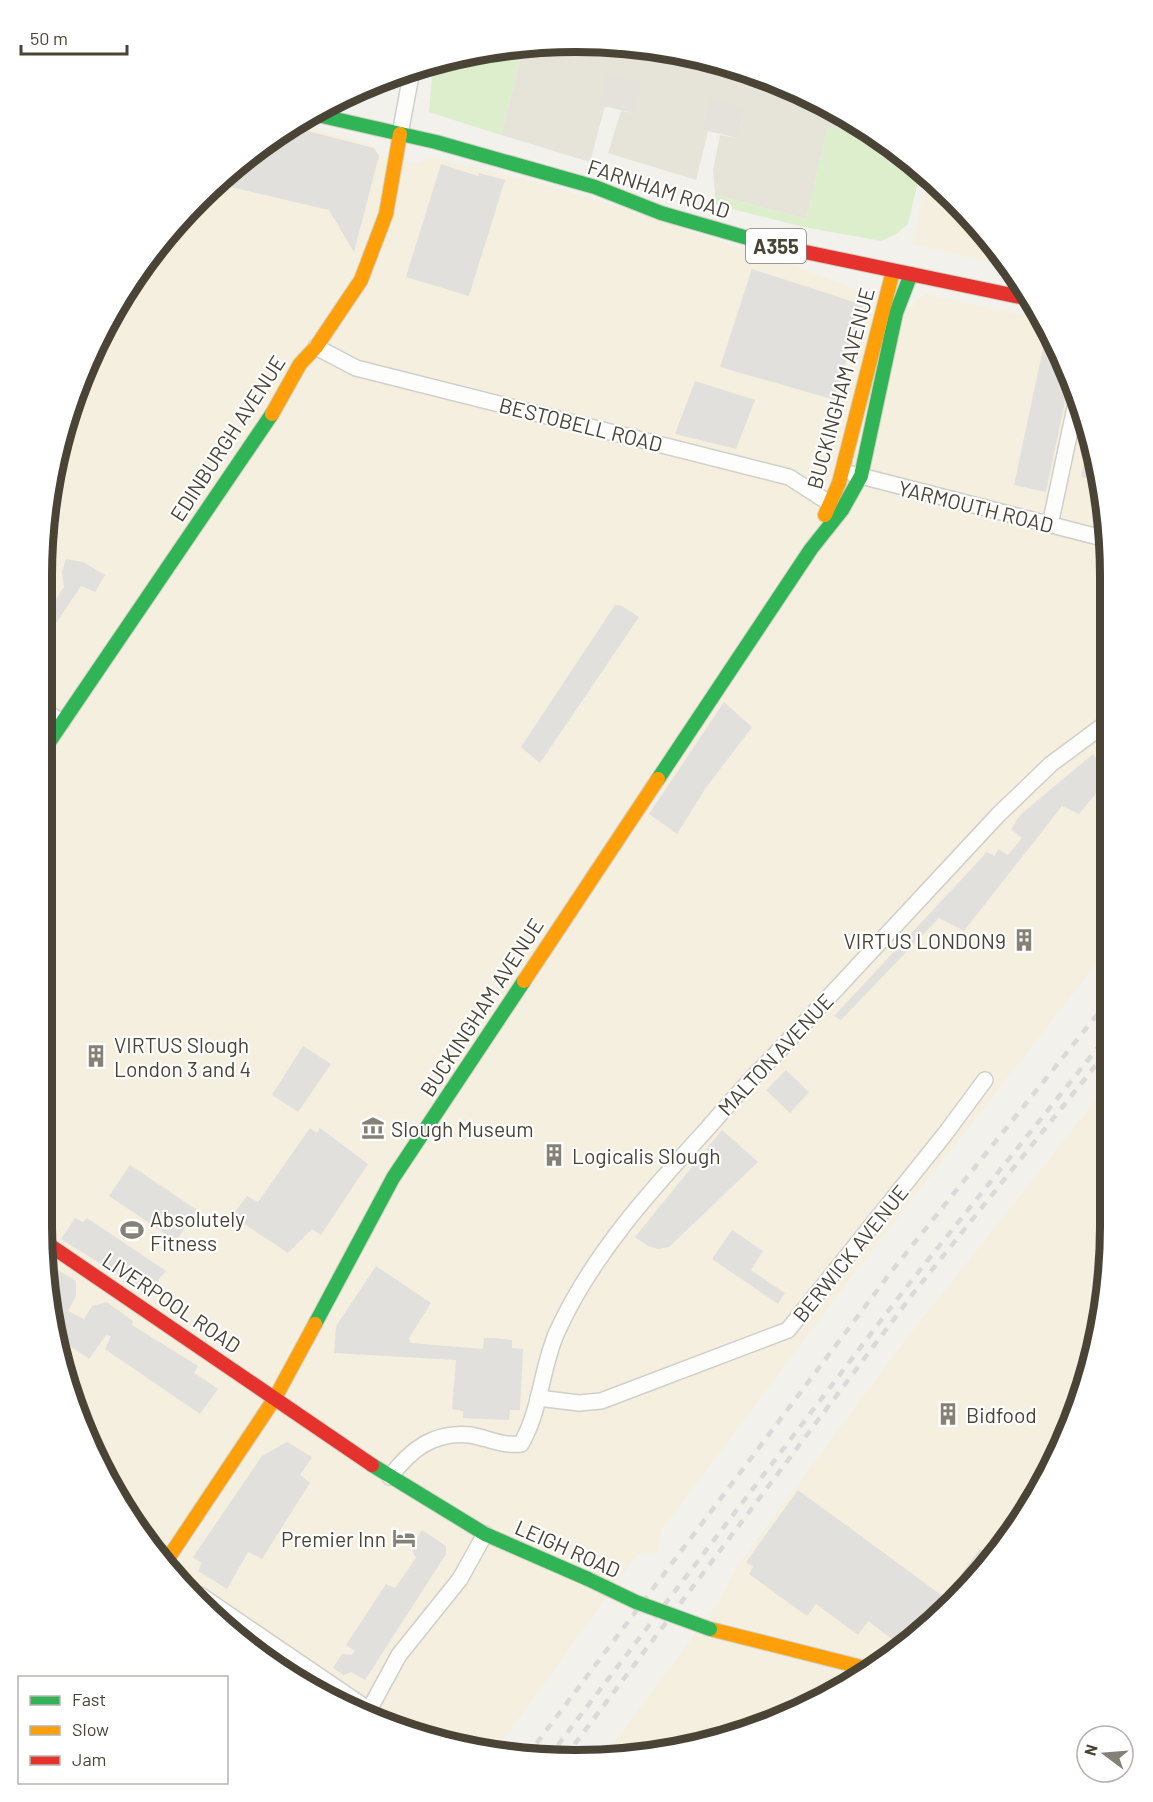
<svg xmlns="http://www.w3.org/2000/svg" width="1153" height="1802" font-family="Barlow,sans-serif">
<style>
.residential{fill:#e6e4d9}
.commercial{fill:#f5efdf}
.industrial{fill:#e5e2dc}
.green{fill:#dceecc}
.parking{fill:#e2e0dc}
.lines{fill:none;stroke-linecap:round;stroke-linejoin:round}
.street-casing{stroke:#d0cfc9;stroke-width:18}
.fast-casing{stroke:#d2d0c3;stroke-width:16}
.slow-casing{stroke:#d2d0c3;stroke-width:16}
.jam-casing{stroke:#d2d0c3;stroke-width:16}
.street{stroke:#fdfdfc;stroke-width:15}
.fast{stroke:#30b455;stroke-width:14}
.slow{stroke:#ff9f0a;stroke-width:14}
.jam{stroke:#e5322d;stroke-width:14}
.rail{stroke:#dadad9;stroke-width:4.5;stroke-dasharray:8 8;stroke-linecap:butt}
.fast-bridge-casing{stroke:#d2d0c3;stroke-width:16;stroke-linecap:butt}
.fast-bridge{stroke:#30b455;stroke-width:14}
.labels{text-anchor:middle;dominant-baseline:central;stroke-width:4.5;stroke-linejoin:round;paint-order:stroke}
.shield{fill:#fff;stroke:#807c73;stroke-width:1.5}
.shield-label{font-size:20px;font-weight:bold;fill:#4a4437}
.street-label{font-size:21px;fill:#4a4437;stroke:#fff}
.poi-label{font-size:21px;fill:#4a4437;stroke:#fff;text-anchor:start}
.rim{fill:none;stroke:#4a4437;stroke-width:8}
</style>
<rect width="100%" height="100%" fill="#f2f1ec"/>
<path class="residential" d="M541,43L646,47L748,70L843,113L878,138L828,127L806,219L715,195L713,170L720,135L737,138L747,107L703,130L708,131L696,180L608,153L621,111L634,113L600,105L605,106L590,162L501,135L522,52L509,49Z"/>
<g class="commercial">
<path d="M296,125L371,144L379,154L417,164L425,159L433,158L528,180L612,205L801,268L857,290L871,303L913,307L915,301L926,294L1044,320L1056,340L1093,438L1110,542L1108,949L852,1276L663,1528L657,1552L637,1555L496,1750L404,1732L251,1649L132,1523L70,1397L42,1225L47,506L97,340L174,224L251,153Z"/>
<path d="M928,174L1000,251L1010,267L912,244Z"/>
<path d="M1107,1086L1106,1295L1070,1430L979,1578L873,1670L715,1742L607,1752L721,1599L735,1569L899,1348Z"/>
</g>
<g class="industrial">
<path d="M607,74L642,82L634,113L599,105Z"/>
<path d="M710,98L747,107L737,138L703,130Z"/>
</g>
<g class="green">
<path d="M509,49L522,52L501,135L429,112L433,62Z"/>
<path d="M828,127L878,138L921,169L908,224L896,234L881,241L804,227L712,204L715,195L806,219Z"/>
</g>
<g class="parking">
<path d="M292,127L374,148L379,156L354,252L329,210L218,184L251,153Z"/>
<path d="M441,164L478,176L479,173L505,180L469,296L406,277Z"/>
<path d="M752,269L863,305L835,400L720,367Z"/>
<path d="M1047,330L1056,340L1070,378L1046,492L1014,485Z"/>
<path d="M695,381L755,400L736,449L675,434Z"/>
<path d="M1090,431L1093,439L1100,481L1081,477Z"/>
<path d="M66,559L83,562L105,575L95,592L81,586L46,638V613L64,587L62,572Z"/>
<path d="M615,605L622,606L639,617L540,763L521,747Z"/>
<path d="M724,702L752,727L705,789L677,834L649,814Z"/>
<path d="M1093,754L1109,778L1079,814L1062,806L964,931L939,918L841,1020L834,1016L987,852L994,856L999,849L1008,855L1022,838L1011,829L1020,815Z"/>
<path d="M303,1046L331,1064L298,1112L272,1095Z"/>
<path d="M786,1070L809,1092L790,1113L766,1090Z"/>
<path d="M310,1128L317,1133L320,1128L368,1164L321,1235L312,1229L288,1253L232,1216L247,1196L258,1202Z"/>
<path d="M722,1130L758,1162L669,1247L658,1249L648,1246L635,1237Z"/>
<path d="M130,1165L197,1210L176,1241L109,1196Z"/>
<path d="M75,1218L83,1222L87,1218L166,1271L147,1293L61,1239Z"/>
<path d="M732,1230L763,1251L751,1270L785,1293L778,1304L712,1259Z"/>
<path d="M376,1266L431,1303L409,1338L410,1343L483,1349L484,1338H494L512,1340V1348L523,1349L520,1410H510L509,1420L463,1418V1411L452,1409L456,1360L334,1353L336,1326Z"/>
<path d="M55,1268L76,1281V1296L68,1311L84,1319L92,1306L107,1302L133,1321L132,1325L198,1366L194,1373L218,1389L200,1414L105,1349L111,1336L106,1335L89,1359L61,1340L50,1272Z"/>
<path d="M287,1442L312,1457L300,1475L310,1483L262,1559L248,1552L227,1589L198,1571L202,1563L193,1557L262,1456Z"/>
<path d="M798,1490L944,1597L980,1549L991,1557L979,1578L901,1646L868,1621L858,1635L816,1604L807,1616L749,1574L753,1567L746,1562Z"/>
<path d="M422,1530L446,1546V1554L365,1680L351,1672L344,1675L333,1668L342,1654L352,1655L355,1651L346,1645L386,1584L395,1588L416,1558L411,1548Z"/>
<path d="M386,1713L414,1731L413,1733L382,1719Z"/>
</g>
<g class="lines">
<g class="street-casing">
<g id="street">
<path d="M400,134L412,70"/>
<path d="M316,347L356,368L789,477L837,508"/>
<path d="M853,474L1110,540"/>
<path d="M1050,525L1077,398"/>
<path d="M45,711L62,722"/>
<path d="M538,1398L579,1403L601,1401L788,1330L945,1134L985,1080"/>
<path d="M390,1477C410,1450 434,1431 470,1435C488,1438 501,1446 521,1444C541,1410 541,1368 557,1332C592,1255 651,1190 708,1128C729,1104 749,1080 772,1058L998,815L1051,764L1109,721"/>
<path d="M200,1595L369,1710"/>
<path d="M368,1712L399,1655L460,1579L485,1534"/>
</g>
</g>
<g class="fast-casing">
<g id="fast">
<path d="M313,114L436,142L595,187L661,213L772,245"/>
<path d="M45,748L272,414"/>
<path d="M658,779L811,549L842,510L861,476L896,313L911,274"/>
<path d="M315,1324L393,1178L524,981"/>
<path d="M372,1465L485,1534L588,1579"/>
</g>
</g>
<g class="slow-casing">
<g id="slow">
<path d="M272,414L300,364L316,347L361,280L386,214L400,134"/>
<path d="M825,515L839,483L893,271"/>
<path d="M524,981L658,779"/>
<path d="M167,1560L275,1398L315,1324"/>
<path d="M710,1629L873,1670"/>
</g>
</g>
<g class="jam-casing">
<g id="jam">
<path d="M772,245L1030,299"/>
<path d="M45,1242L372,1465"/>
</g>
</g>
<use href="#street" class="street"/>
<use href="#fast" class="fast"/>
<use href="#slow" class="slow"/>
<use href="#jam" class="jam"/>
<g class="rail">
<path d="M527,1756L891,1272L1108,1001"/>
<path d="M565,1757L915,1291L1108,1050"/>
<path d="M548,1758L908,1285L1108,1035"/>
</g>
<g class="fast-bridge-casing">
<path id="fast-bridge" d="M588,1579L636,1602L710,1629"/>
</g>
<use href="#fast-bridge" class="fast-bridge"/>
</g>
<defs>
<g id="building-bare" transform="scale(1.8)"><path d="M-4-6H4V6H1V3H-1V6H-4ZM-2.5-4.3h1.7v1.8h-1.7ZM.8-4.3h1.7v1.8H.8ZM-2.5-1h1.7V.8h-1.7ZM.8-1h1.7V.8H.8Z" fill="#858176" stroke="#fff" stroke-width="2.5" paint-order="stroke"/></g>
<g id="museum-bare" transform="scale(1.8)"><path d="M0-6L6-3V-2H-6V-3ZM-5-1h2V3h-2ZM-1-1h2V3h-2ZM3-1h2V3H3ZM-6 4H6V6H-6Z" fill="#858176" stroke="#fff" stroke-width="2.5" paint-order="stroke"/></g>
<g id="stadium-bare" transform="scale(1.8)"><path d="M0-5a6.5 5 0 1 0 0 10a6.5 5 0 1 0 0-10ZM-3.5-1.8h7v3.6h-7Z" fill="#858176" stroke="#fff" stroke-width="2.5" paint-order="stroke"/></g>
<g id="hotel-bare" transform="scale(1.8)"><path d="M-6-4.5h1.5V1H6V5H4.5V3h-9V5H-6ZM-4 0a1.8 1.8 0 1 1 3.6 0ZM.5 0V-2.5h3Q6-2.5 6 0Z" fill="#858176" stroke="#fff" stroke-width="2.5" paint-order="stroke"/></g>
</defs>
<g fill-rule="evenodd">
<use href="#building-bare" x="1024" y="940"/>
<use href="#building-bare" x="96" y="1056"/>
<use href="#museum-bare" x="373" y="1128"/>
<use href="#building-bare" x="554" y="1155"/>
<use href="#stadium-bare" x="132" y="1230"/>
<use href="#building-bare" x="948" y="1414"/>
<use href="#hotel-bare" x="404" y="1538"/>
</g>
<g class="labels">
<rect class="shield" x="746" y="229" width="60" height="34" rx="4.5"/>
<g class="shield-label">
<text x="776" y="246">A355</text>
</g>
<g class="street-label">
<text transform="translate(659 188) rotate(18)">FARNHAM ROAD</text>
<text transform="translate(840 388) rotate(-75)">BUCKINGHAM AVENUE</text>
<text transform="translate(581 424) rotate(14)">BESTOBELL ROAD</text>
<text transform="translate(227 438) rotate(-57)">EDINBURGH AVENUE</text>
<text transform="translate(976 506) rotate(14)">YARMOUTH ROAD</text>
<text transform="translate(481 1007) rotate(-57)">BUCKINGHAM AVENUE</text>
<text transform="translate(775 1054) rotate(-47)">MALTON AVENUE</text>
<text transform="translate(850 1253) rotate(-51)">BERWICK AVENUE</text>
<text transform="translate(172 1302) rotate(34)">LIVERPOOL ROAD</text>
<text transform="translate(568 1548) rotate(24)">LEIGH ROAD</text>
</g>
<g class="poi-label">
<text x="1006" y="940" text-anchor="end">VIRTUS LONDON9</text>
<text x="114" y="1044">VIRTUS Slough<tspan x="114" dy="24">London 3 and 4</tspan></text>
<text x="391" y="1128">Slough Museum</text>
<text x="572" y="1155">Logicalis Slough</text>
<text x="150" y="1218">Absolutely<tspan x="150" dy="24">Fitness</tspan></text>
<text x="966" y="1414">Bidfood</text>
<text x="386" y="1538" text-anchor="end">Premier Inn</text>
</g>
</g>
<path d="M0 0H1153V1802H0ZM576 52H576A524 524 0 0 1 1100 576V1226A524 524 0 0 1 576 1750H576A524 524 0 0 1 52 1226V576A524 524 0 0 1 576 52Z" fill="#fff" fill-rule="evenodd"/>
<path class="rim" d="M576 52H576A524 524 0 0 1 1100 576V1226A524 524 0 0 1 576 1750H576A524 524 0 0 1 52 1226V576A524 524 0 0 1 576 52Z"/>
<rect x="18" y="1676" width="210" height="108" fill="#ffffff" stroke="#b7b4af" stroke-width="1.5"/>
<rect x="30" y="1696" width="30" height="9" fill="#30b455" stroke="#b7b4af" stroke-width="1.5"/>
<text x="72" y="1706" font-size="18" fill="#4a4437">Fast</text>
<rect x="30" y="1726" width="30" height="9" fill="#ff9f0a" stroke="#b7b4af" stroke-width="1.5"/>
<text x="72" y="1736" font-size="18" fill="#4a4437">Slow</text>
<rect x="30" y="1756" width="30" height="9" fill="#e5322d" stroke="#b7b4af" stroke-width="1.5"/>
<text x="72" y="1766" font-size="18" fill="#4a4437">Jam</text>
<g transform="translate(1105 1754) rotate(286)"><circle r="28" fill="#ffffff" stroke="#b7b4af" stroke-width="1.5"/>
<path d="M0-4.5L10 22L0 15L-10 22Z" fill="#858176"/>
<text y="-9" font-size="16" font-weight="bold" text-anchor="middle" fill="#4a4437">N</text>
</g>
<path d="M21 45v9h106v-9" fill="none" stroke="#4a4437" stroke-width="3"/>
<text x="30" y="45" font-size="18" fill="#4a4437" stroke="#ffffff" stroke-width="4.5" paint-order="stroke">50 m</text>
</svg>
